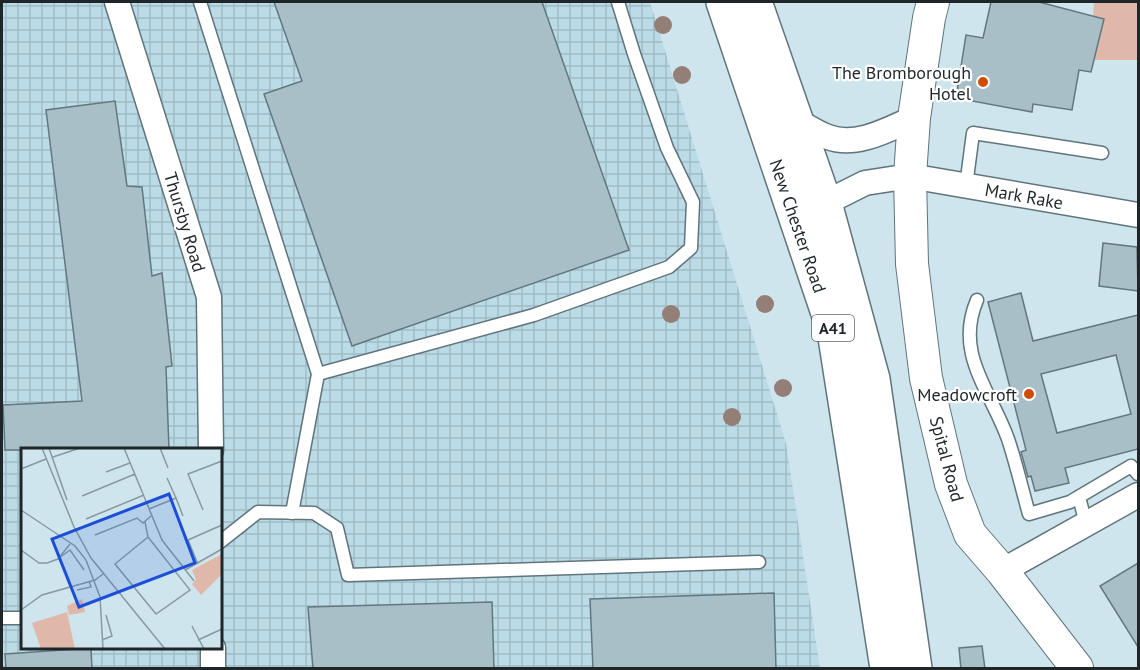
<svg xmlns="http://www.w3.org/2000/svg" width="1140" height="670" font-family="'PT Sans',sans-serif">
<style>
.industrial{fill:url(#industrial-grid);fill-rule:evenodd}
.green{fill:#e0b8a9}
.building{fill:#a9bfc7;stroke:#62777e;stroke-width:1.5;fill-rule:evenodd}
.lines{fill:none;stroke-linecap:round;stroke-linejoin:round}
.service-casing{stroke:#60747c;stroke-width:15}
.minor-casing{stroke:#60747c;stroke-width:27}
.tertiary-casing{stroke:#60747c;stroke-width:34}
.trunk-casing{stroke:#60747c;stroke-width:36}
.service{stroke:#fff;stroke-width:12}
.minor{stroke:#fff;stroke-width:24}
.tertiary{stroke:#fff;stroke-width:32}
.trunk{stroke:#fff;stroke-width:33}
.tree{fill:#947f76}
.poi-dot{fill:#d04c02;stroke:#fff;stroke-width:2}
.labels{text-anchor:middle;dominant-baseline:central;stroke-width:4.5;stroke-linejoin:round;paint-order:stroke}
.shield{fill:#fff;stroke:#62676a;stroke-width:1.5}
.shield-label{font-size:16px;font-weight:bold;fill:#1e262a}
.poi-label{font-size:18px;fill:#1e262a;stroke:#fff;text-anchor:end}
.street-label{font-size:18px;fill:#1e262a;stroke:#fff}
.inset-road{fill:none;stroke:#88999f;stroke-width:1.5}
.view{fill:#1d4ed8;fill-opacity:0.15;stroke:#1d4ed8;stroke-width:3}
.inset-edge{fill:none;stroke:#1e262a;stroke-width:3}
</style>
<defs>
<pattern id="industrial-grid" width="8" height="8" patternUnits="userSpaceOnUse" patternTransform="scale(1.5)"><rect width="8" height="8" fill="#bbdbe7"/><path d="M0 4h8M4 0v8" fill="none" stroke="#a0bcc6"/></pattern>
</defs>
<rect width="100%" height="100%" fill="#cee5ed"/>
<path class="industrial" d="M2,2H650L786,443L820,668H2ZM22,450H220V648H22Z"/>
<path class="green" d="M1094,2H1138V60H1086L1098,43L1104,19L1093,16Z"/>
<g class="building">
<path d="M274,2H542L629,250L352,346L264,94L302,81Z"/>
<path d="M991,2H1039L1104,19L1091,72L1079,70L1072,110L1033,104L1032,112L956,98L966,35L983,38Z"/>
<path d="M115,101L127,186L142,187L152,276L162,273L172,366L166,367L169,450H5L3,405L82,401L46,110Z"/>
<path d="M1103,243L1137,247L1138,291L1099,286Z"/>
<path d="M1021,293L1033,341L1138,315V449L1065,468L1069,483L1035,491L1031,476L1028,477L1021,452L1026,450L988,302ZM1116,355L1131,414L1057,433L1041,374Z"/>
<path d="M1138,563V647L1100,586Z"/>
<path d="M774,593L776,669H593L590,599Z"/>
<path d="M492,602L494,669H313L308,607Z"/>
<path d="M982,646L985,669H961L959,648Z"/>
<path d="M91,648L92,669H6L5,654Z"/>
</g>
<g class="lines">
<g class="service-casing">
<g id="service">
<path d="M200,2L318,374L292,513"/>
<path d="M966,186L973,133L1102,153"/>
<path d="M977,300C954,354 991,391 1008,439C1016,463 1022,489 1029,514L1070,502L1131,466L1138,474"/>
<path d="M318,374L534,315L669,267L691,248L693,202L667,148L634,54L618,2"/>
<path d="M1079,497L1086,524"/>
<path d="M220,542L258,512L314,513L337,528L348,575L759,562"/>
<path d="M2,618H22"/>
</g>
</g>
<g class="minor-casing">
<g id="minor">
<path d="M117,2L209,297L211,450"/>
<path d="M794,119C805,125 816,133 828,137C856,148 889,129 914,118"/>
<path d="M825,203L865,183L910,176L1138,215"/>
<path d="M1002,571L1138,495"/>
<path d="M213,648V668"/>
</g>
</g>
<g class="tertiary-casing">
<path id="tertiary" d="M933,2L929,18L914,118L910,176L912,264L926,378L951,484L970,534L1002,571L1077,668"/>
</g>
<g class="trunk-casing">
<g id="trunk">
<path d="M723,2L834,331L887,668"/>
<path d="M755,2L825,203L873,379L915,668"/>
</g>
</g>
<use href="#service" class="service"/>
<use href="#minor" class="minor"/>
<use href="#tertiary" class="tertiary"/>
<use href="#trunk" class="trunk"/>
</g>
<g class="tree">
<circle cx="663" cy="25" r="9"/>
<circle cx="682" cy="75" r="9"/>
<circle cx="765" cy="304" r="9"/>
<circle cx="671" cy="314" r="9"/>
<circle cx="783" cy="388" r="9"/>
<circle cx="732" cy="417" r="9"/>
</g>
<g class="poi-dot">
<circle cx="983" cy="82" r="6"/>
<circle cx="1029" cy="394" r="6"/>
</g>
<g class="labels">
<rect class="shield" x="812" y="315" width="42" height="26" rx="4.5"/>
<g class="shield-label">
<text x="833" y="328">A41</text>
</g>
<g class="poi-label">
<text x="971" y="72">The Bromborough<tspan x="971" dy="21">Hotel</tspan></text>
<text x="1017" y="394">Meadowcroft</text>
</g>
<g class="street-label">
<text transform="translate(1024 196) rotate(10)">Mark Rake</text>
<text transform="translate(185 222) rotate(73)">Thursby Road</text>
<text transform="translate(798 226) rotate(71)">New Chester Road</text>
<text transform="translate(947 459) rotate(75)">Spital Road</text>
</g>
</g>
<g transform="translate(21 448)">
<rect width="201" height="201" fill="#cee5ed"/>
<path d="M61,151L64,164L48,167L46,158Z" fill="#e0b8a9"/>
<path d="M201,106V126L180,147L171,136L175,132L171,122Z" fill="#e0b8a9"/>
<path d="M46,164L54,201H20L11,175Z" fill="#e0b8a9"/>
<path class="inset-road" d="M21,0L53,79L70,110L144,201M28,0L46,52M103,0L141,92L173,133M139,0L147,20M32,9L59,0M0,21L25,11M85,24L109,15M61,48L114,26M155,50L162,68M128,61L155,50L146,30M0,62L54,98L65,112L79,149L82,201M182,62L167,26L201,13M65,71L123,47M124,74L127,89L94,116L135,166L169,142L127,89M74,87L116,70L122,75L130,68M0,102L18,115H26L37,111L49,96M38,110L49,102L63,122M177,116L167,92L201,77M164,122L201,101M56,142L70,139L68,133M0,162L21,147L74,132L82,126M171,178L183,201M81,192L91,188L85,167M177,192L201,181"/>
<path class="view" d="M148,46L174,115L58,159L31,91Z"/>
<rect width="201" height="201" class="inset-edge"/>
</g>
<rect width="1140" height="670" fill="none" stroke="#1e262a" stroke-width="6"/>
</svg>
